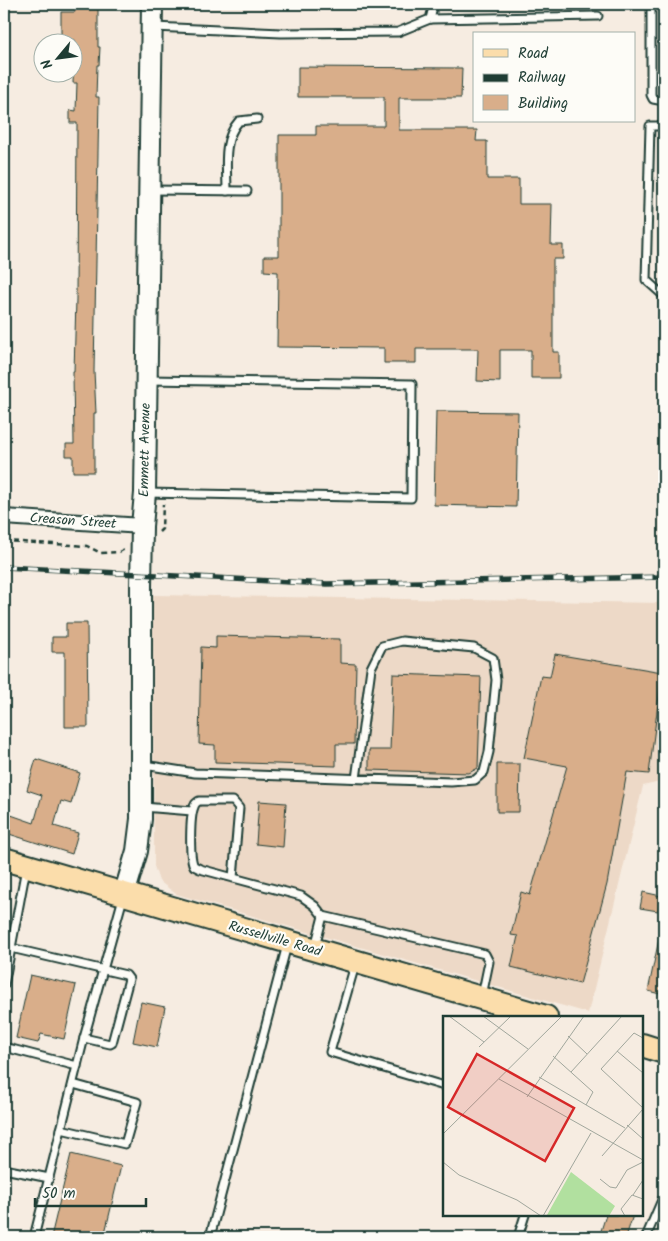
<svg xmlns="http://www.w3.org/2000/svg" width="668" height="1241" font-family="Kalam,sans-serif">
<style>
.built{fill:#edd9c7}
.building{fill:#d9ae8a;stroke:#1f3d34}
.lines{fill:none;stroke-linecap:round;stroke-linejoin:round}
.lane-casing{stroke:#1f3d34;stroke-width:11}
.street-casing{stroke:#1f3d34;stroke-width:18}
.secondary-casing{stroke:#1f3d34;stroke-width:24}
.primary-casing{stroke:#1f3d34;stroke-width:26}
.path{stroke:#1f3d34;stroke-width:2.5;stroke-dasharray:5 4;stroke-linecap:butt}
.lane{stroke:#fdfcf7;stroke-width:7}
.street{stroke:#fdfcf7;stroke-width:14}
.secondary{stroke:#fdfcf7;stroke-width:20}
.primary{stroke:#fbddab;stroke-width:22}
.rail-casing{stroke:#1f3d34;stroke-width:5.5}
.rail{stroke:#fdfcf7;stroke-width:4;stroke-dasharray:11;stroke-linecap:butt}
.labels{text-anchor:middle;dominant-baseline:central;stroke-width:4.5;stroke-linejoin:round;paint-order:stroke}
.street-label{font-size:14px;fill:#1f3d34;stroke:#fdfcf7}
.inset-road{fill:none;stroke:#a0a69c;stroke-width:1}
.view{fill:#d62828;fill-opacity:0.15;stroke:#d62828;stroke-width:2.5}
.inset-edge{fill:none;stroke:#1f3d34;stroke-width:2.5}
</style>
<rect width="100%" height="100%" fill="#f6ece1"/>
<filter id="ink" filterUnits="userSpaceOnUse"><feTurbulence type="fractalNoise" baseFrequency=".02" numOctaves="2"/><feDisplacementMap in="SourceGraphic" scale="10" xChannelSelector="R" yChannelSelector="G"/><feConvolveMatrix kernelMatrix="1 2 1 2 8 2 1 2 1" color-interpolation-filters="sRGB"/></filter>
<g filter="url(#ink)">
<path class="built" d="M153,595L664,603V781L643,786L588,1013L176,894L159,881L154,866Z"/>
<g class="building">
<path d="M75,4H98V47H100L99,65H97L96,97H99L94,371L96,413H94V472H73V456H66V444H74L73,372H74L76,299L77,123H70V110L76,111L77,83H73L75,40L61,41V12H75Z"/>
<path d="M298,67L462,68L461,98H399V130H477L476,141H487V179H519V204H552L551,245H563V259H553V352H559V378H531V350H500V382L477,381L478,349H416V363H384V348L277,347L278,272L264,271V256H279V135H316V126H384V97H298Z"/>
<path d="M436,411L518,412L516,507L434,505Z"/>
<path d="M66,623H87L88,727H65V652H52V637H66Z"/>
<path d="M216,636L340,639V663L356,664L354,744H336V766L215,762V745L199,744L201,647L216,648Z"/>
<path d="M555,654L662,672L649,774L627,772L607,884L580,984L511,967L518,936L511,935L521,892L530,895L567,766L524,758L541,676L550,677Z"/>
<path d="M393,674L481,677L478,768L469,773L369,770V750H390Z"/>
<path d="M36,759L80,773L71,804L61,801L54,826L78,833L72,854L6,833L11,815L34,823L42,795L27,790Z"/>
<path d="M497,764H520L519,812H497Z"/>
<path d="M259,801L286,803L283,847L256,844Z"/>
<path d="M643,892L661,896L658,911L640,908Z"/>
<path d="M659,939H664V995L648,991Z"/>
<path d="M30,975L76,985L64,1039L41,1034L38,1043L16,1038Z"/>
<path d="M141,1002L165,1007L157,1047L133,1042Z"/>
<path d="M71,1154L121,1166L104,1237H51Z"/>
<path d="M606,1215H633L626,1237H599Z"/>
</g>
<g class="lines">
<g class="lane-casing">
<g id="lane">
<path d="M651,4V95L653,99L664,101"/>
<path d="M430,19L598,16"/>
<path d="M154,27L281,33L398,32L430,19L434,4"/>
<path d="M664,126H650L646,280L664,296"/>
<path d="M152,190L247,191"/>
<path d="M227,191C227,166 222,140 239,121L257,119"/>
<path d="M146,493L411,498L412,384L148,380"/>
<path d="M144,765L195,773L451,782L475,780L484,772L489,752L496,680L493,658L474,648L402,641L382,646L371,668L356,779"/>
<path d="M143,807L192,811"/>
<path d="M26,868L11,948L126,975L129,979L112,1043L110,1044L84,1038"/>
<path d="M233,878L239,808L233,801H199C196,803 195,803 194,807C190,816 189,858 194,866L200,869L301,896L315,906L323,916"/>
<path d="M315,947L323,916L485,954L489,962L482,996"/>
<path d="M355,965L330,1052L444,1086"/>
<path d="M4,985L11,948"/>
<path d="M4,1047L77,1066"/>
<path d="M61,1129L125,1144L137,1102L73,1084"/>
<path d="M4,1169L49,1178"/>
<path d="M34,1237L84,1038L123,898"/>
<path d="M210,1237L287,945"/>
<path d="M518,1237L525,1215"/>
<path d="M646,1237L662,1200L664,1198"/>
</g>
</g>
<g class="street-casing">
<path id="street" d="M4,517L142,526"/>
</g>
<g class="secondary-casing">
<path id="secondary" d="M124,895L137,851L141,819V586L142,526L145,493L152,4"/>
</g>
<g class="primary-casing">
<g id="primary">
<path d="M4,859L546,1017"/>
<path d="M642,1045L664,1052"/>
</g>
</g>
<g class="path">
<path d="M159,532L162,529L163,504"/>
<path d="M4,541L87,546L101,553L119,552L125,549"/>
</g>
<use href="#lane" class="lane"/>
<use href="#street" class="street"/>
<use href="#secondary" class="secondary"/>
<use href="#primary" class="primary"/>
<g class="rail-casing">
<path id="rail" d="M4,567L327,584L664,577"/>
</g>
<use href="#rail" class="rail"/>
</g>
</g>
<g class="labels">
<g class="street-label">
<text transform="translate(145 450) rotate(-89)">Emmett Avenue</text>
<text transform="translate(73 521) rotate(4)">Creason Street</text>
<text transform="translate(275 939) rotate(16)">Russellville Road</text>
</g>
</g>
<g transform="translate(443 1016)">
<rect width="200" height="200" fill="#f6ece1"/>
<path d="M128,156L172,190L166,200L104,199Z" fill="#b1e09f"/>
<path class="inset-road" d="M6,0L41,26M40,0L85,33M125,20L144,38M200,22L191,17L158,53L200,92M36,31L68,0M174,35L200,57M110,40L150,76L143,89M128,56L179,0M96,61L182,112M56,63L200,144M84,81L141,0M184,109L200,123M0,118L119,0M159,140L200,93M0,146L16,159L74,184L98,200M157,163L167,171L173,172L184,154L200,146M190,179L200,164M100,200L148,117M182,200L178,193L189,179L200,183"/>
<path class="view" d="M34,38L131,92L102,145L5,91Z"/>
<rect width="200" height="200" class="inset-edge"/>
</g>
<rect width="668" height="1241" fill="none" stroke="#fdfcf7" stroke-width="20"/>
<rect x="10" y="10" width="648" height="1221" fill="none" stroke="#1f3d34" stroke-width="2" filter="url(#ink)"/>
<rect x="473" y="32" width="162" height="90" fill="#fdfcf7" stroke="#a4b0a9"/>
<rect x="483" y="49" width="25" height="8" fill="#fbddab" stroke="#a4b0a9"/>
<text x="518" y="58" font-size="15" fill="#1f3d34">Road</text>
<rect x="483" y="74" width="25" height="8" fill="#1f3d34" stroke="#a4b0a9"/>
<text x="518" y="82" font-size="15" fill="#1f3d34">Railway</text>
<rect x="483" y="95" width="25" height="15" fill="#d9ae8a" stroke="#a4b0a9"/>
<text x="518" y="108" font-size="15" fill="#1f3d34">Building</text>
<g transform="translate(58 58) rotate(241)"><circle r="24" fill="#fdfcf7" stroke="#a4b0a9"/>
<path d="M0-4L9 19L0 12L-9 19Z" fill="#1f3d34"/>
<text y="-8" font-size="14" font-weight="bold" text-anchor="middle" fill="#1f3d34">N</text>
</g>
<path d="M35 1198v8h111v-8" fill="none" stroke="#1f3d34" stroke-width="2.5"/>
<text x="42" y="1198" font-size="15" fill="#1f3d34" stroke="#fdfcf7" stroke-width="4" paint-order="stroke">50 m</text>
</svg>
